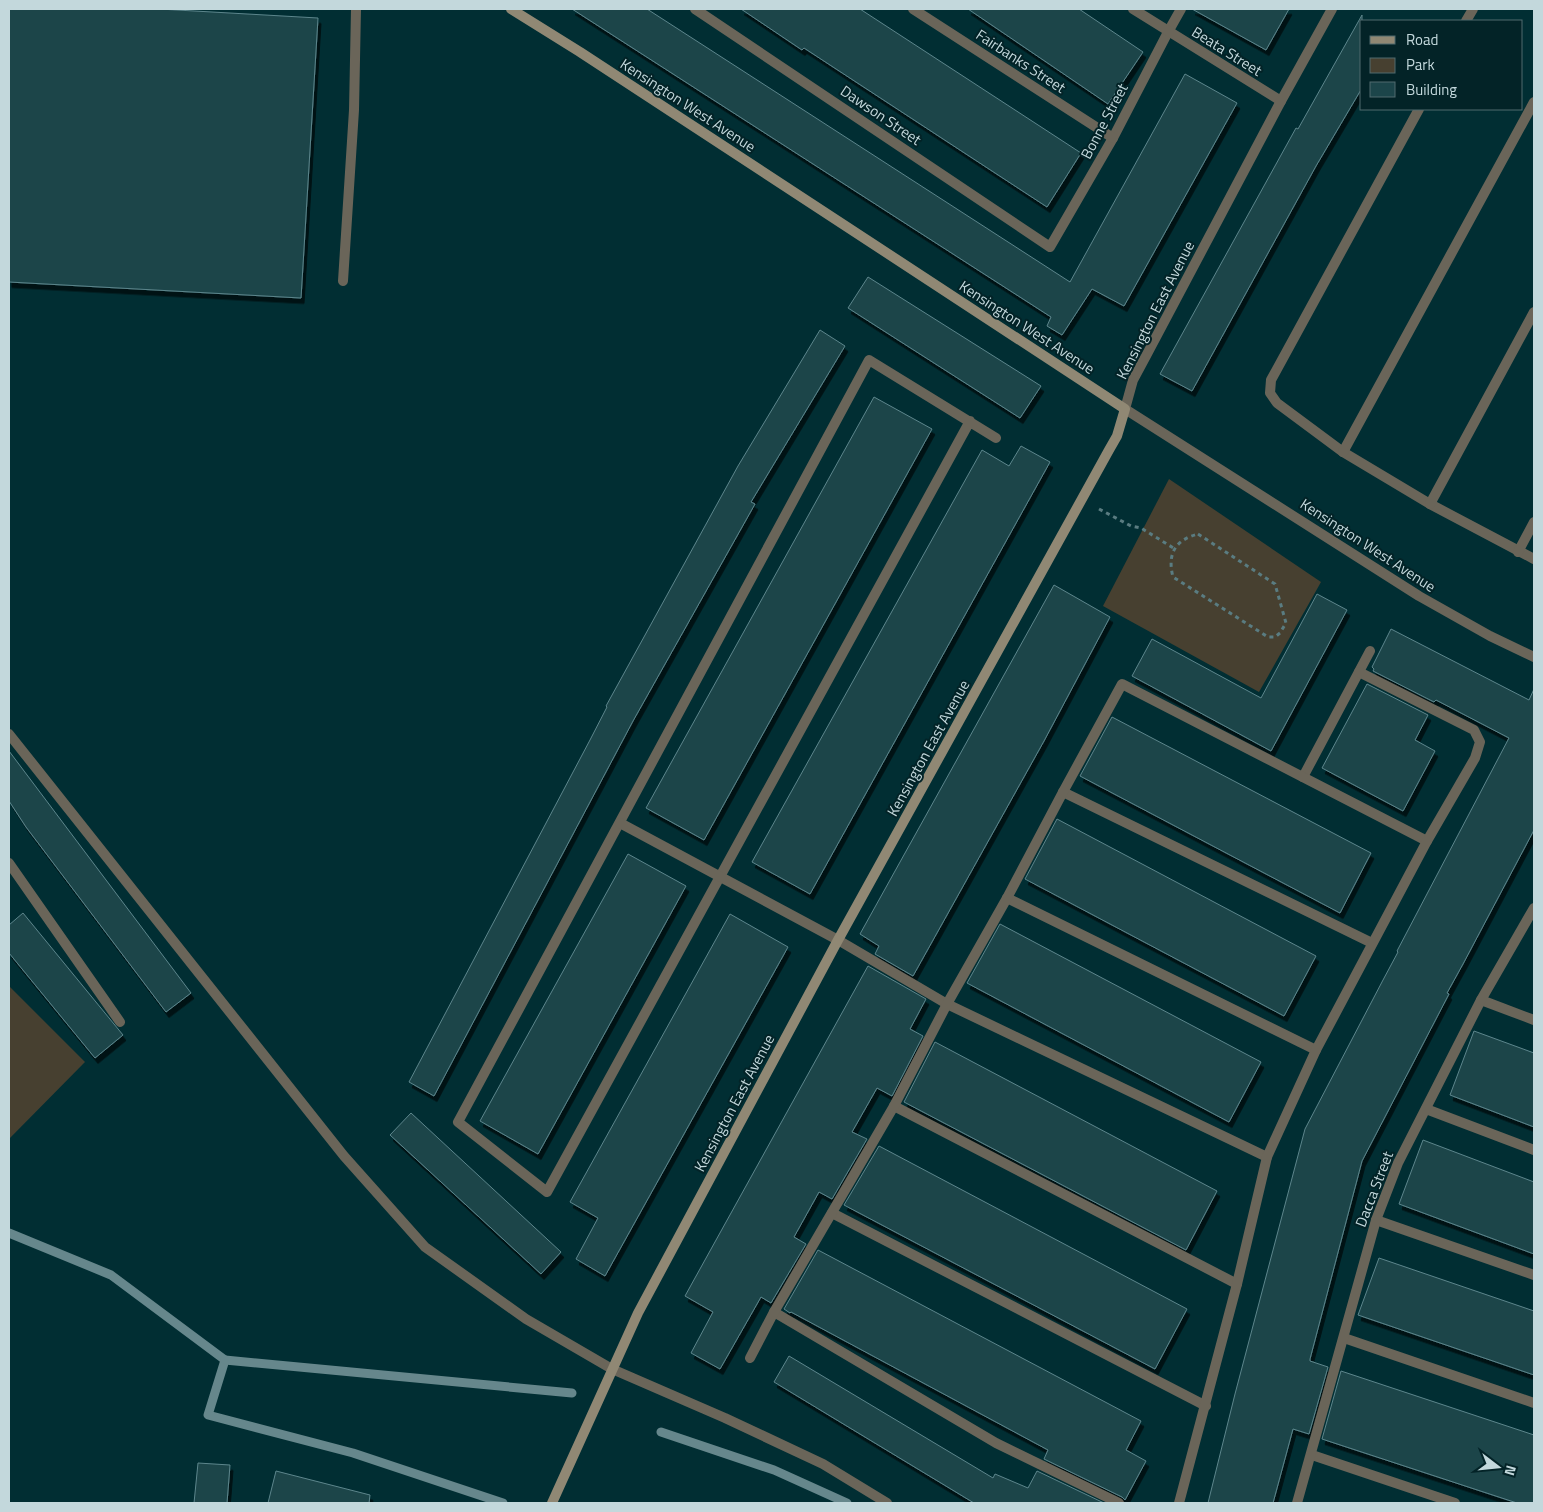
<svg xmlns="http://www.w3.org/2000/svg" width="1543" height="1512" font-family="'Titillium Web',sans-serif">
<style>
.green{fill:#474030}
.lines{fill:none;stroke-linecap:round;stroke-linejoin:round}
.stream{stroke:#66878c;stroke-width:9}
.building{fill:#1c454a;stroke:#5d868c;filter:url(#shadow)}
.path{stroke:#5a7c81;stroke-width:3;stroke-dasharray:4 4;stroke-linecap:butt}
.lane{stroke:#6a6559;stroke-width:10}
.street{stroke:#6a6559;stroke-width:10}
.secondary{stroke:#908874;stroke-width:10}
.labels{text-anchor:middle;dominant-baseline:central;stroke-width:4;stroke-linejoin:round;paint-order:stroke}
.street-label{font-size:15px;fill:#c3d8dc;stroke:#032327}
</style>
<defs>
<filter id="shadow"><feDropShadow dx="3" dy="5.5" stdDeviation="0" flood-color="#0009"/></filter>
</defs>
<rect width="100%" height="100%" fill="#012e33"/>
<g class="green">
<path d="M1169,479L1321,582L1259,692L1103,606Z"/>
<path d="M9,986L85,1062L9,1139Z"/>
</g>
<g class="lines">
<g class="stream">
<path d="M9,1233L111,1275L225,1360L208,1415L353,1453L503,1503"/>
<path d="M225,1360L572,1393"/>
<path d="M661,1432L774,1470L847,1503"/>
</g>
</g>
<g class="building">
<path d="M9,9H159L318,18L301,298L9,282Z"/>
<path d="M572,9H647L1070,282L1185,74L1237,103L1124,306L1092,289L1062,335L1047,326L1051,317Z"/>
<path d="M741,9H860L1081,153L1047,207L804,48L802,50Z"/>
<path d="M968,9H1079L1143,52L1108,104Z"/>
<path d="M1192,9H1289L1266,50Z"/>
<path d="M1362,15V88L1316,166L1192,391L1160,374L1296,128L1298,129Z"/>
<path d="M868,277L1041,386L1020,418L848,308Z"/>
<path d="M820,330L845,346L751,502L755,504L633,721L434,1096L409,1082L590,740L607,707L606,706L738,466Z"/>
<path d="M874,397L932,429L704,840L646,808Z"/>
<path d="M1021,446L1050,462L810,894L752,862L982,450L1009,466Z"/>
<path d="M1054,585L1110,617L1044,741L913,976L875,954L879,946L860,934Z"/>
<path d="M1317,594L1347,610L1271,751L1132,676L1152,639L1261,698Z"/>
<path d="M1391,629L1529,700L1534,689V830L1463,964L1447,993L1449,994L1362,1161L1310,1359V1361L1328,1367L1309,1434L1293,1429L1273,1503H1208L1235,1394L1305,1129L1383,980L1398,952L1397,951L1509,738L1436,700L1434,702L1373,671L1374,669L1372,667Z"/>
<path d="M1367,684L1428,715L1415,740L1435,751L1403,811L1322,768Z"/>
<path d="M1112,717L1371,853L1340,913L1080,776Z"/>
<path d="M9,751L191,993L166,1012L26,827L9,801Z"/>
<path d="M1057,819L1316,956L1284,1016L1025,879Z"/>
<path d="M628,854L686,886L538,1154L480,1121Z"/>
<path d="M23,913L123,1035L95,1058L9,953V925Z"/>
<path d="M730,914L788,947L605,1276L576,1259L598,1218L570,1202Z"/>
<path d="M1000,924L1261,1062L1229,1122L967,983Z"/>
<path d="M868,966L926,999L910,1029L923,1036L892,1096L877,1088L852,1132L867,1139L832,1199L819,1192L794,1237L806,1244L771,1303L761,1297L720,1369L691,1353L713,1312L685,1296Z"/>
<path d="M1474,1031L1534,1053V1127L1450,1095Z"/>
<path d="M935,1042L1217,1191L1186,1250L904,1102Z"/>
<path d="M411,1113L561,1252L541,1274L390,1135Z"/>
<path d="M1423,1140L1534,1182V1254L1399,1204Z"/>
<path d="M879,1146L1187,1309L1155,1369L844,1205Z"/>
<path d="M818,1250L1141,1421L1126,1450L1146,1461L1125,1500L1122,1497L1044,1459L1048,1450L791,1312L790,1313L784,1309Z"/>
<path d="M1379,1258L1534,1311V1375L1358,1315Z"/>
<path d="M789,1356L993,1478L995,1474L1028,1488L1037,1471L1104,1503H974L774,1382Z"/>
<path d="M1341,1371L1534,1435V1503H1517L1322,1439Z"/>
<path d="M198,1463L230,1465L227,1503H194Z"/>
<path d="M276,1471L370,1495L369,1503H268Z"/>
</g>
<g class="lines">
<g class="path">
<path d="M1099,509L1131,526L1141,528L1175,549"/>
<path d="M1198,534L1275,584L1286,623L1280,633L1275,637H1268L1173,577C1167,554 1175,540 1198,534Z"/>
</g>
<path class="lane" d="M343,281L354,110L356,9"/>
<g class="street">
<path d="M695,9L1050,247L1113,138L1168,32L1181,9"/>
<path d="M913,9L1113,138"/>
<path d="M1133,9L1281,101"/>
<path d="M1332,9L1281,101L1146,356L1133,380L1125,409L1419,596L1490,636L1534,657"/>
<path d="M1466,21L1473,9"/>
<path d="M1419,109L1271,380L1270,393L1277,403L1343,452L1430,504L1534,559"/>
<path d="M970,421L547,1192L458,1122L869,360L996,438"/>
<path d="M1343,452L1534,102"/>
<path d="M1430,504L1534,312"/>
<path d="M1518,552L1534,522"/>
<path d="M9,734L344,1156L425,1247L526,1319L612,1369L725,1418L823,1464L887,1503"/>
<path d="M1303,777L1370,651"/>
<path d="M1063,792L1372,943"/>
<path d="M620,823L838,940L947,1004L1267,1157"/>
<path d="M9,863L120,1022"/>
<path d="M1007,898L1316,1050"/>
<path d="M1481,1000L1534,1020"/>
<path d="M894,1106L1237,1284"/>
<path d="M1426,1109L1534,1150"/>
<path d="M832,1213L1206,1406"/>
<path d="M1376,1220L1534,1275"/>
<path d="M774,1312L996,1443L1119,1503"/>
<path d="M1344,1338L1534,1403"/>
<path d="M750,1358L774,1312L894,1106L947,1004L1007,898L1063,792L1122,684L1427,841"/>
<path d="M1312,1455L1455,1503"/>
<path d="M1179,1503L1237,1284L1267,1157L1316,1050L1427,841L1475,758L1480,742L1474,730L1359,672"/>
<path d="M1297,1503L1376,1220L1398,1163L1481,1000L1534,908"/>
</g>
<path class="secondary" d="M511,9L580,52L1125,409L1117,436L1109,450L838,940L638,1313L552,1503"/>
</g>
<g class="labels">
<g class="street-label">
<text transform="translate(1227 51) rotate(32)">Beata Street</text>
<text transform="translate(1021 61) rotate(33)">Fairbanks Street</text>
<text transform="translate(688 105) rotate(33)">Kensington West Avenue</text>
<text transform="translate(881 115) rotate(34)">Dawson Street</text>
<text transform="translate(1104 121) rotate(-62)">Bonne Street</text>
<text transform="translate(1155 310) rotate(-63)">Kensington East Avenue</text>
<text transform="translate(1027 327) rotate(33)">Kensington West Avenue</text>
<text transform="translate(1368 545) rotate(33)">Kensington West Avenue</text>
<text transform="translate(928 748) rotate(-61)">Kensington East Avenue</text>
<text transform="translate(734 1103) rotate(-62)">Kensington East Avenue</text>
<text transform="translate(1374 1189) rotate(-69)">Dacca Street</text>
</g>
</g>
<rect width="1543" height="1512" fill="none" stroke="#c3d8dc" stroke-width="20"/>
<rect x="1360" y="20" width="162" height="90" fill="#032327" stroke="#506b6f"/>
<rect x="1370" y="36" width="25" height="8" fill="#908874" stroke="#506b6f"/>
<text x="1406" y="45" font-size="15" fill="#c3d8dc">Road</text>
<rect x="1370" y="58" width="25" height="15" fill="#474030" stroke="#506b6f"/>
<text x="1406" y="70" font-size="15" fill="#c3d8dc">Park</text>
<rect x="1370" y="82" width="25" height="15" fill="#1c454a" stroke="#506b6f"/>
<text x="1406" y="95" font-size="15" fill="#c3d8dc">Building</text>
<g transform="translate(1498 1467) rotate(106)" stroke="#032327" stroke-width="4" paint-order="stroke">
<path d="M0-4L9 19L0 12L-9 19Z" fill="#c3d8dc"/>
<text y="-8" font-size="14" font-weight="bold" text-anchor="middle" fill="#c3d8dc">N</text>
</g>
</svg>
